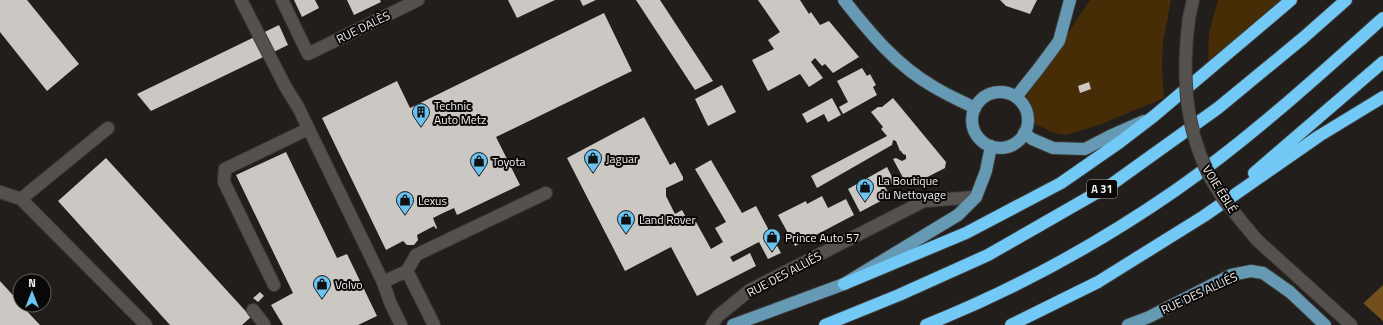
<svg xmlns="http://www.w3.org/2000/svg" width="1383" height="325" font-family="'Titillium Web',sans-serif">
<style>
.green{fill:#472d06}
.water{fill:#734f1c}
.pier{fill:#211e1b}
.building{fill:#cbc7c3}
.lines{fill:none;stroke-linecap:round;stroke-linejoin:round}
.minor-casing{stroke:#3e3b39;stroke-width:14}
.major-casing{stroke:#3e3b39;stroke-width:14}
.highway-casing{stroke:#3e3b39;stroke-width:14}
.minor{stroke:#55514e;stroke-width:12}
.major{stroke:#6699b3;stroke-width:12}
.highway{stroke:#72c9f6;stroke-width:12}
.minor-bridge-casing{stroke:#3e3b39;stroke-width:14;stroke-linecap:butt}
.minor-bridge{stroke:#55514e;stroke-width:12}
.labels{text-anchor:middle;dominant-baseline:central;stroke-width:4;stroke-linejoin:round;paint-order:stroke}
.shield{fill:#0a0807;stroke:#acaaa8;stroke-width:1}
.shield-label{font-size:11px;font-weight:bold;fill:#f1efed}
.street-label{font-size:12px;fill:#f1efed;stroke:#0a0807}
.poi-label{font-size:12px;fill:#f1efed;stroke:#0a0807;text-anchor:start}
</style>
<rect width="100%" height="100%" fill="#211e1b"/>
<g class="green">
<path d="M1090,0H1171L1163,43L1162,68L1164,98L1099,125L1066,135L1054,133L1027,120L1029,104L1024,88L1058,48Z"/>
<path d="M1218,0H1281L1208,65L1209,33Z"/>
</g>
<path class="water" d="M1383,285V325H1340Z"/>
<path class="pier" d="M1362,302L1383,321V325H1338Z"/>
<g class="building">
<path d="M0,0H27L79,64L47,91L0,32Z"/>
<path d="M294,0H315L319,8L302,17Z"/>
<path d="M347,0H380L381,2L354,15Z"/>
<path d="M508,0H555L517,18Z"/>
<path d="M580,0H596L583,6Z"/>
<path d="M636,0H660L713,81L695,90Z"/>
<path d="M758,0H800L809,14L811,12L820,25L829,21L859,57L833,73L825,64L822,66L815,58L811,62L823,78L809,87L800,74L768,91L752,60L774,49L768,40L780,32Z"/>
<path d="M1000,0H1037L1030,14L1006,6Z"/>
<path d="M604,13L632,71L496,137L520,185L457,215L454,208L443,213L433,218L437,228L436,229L434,226L417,235L418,240L414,245H407L403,241L386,250L322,118L397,81L410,108Z"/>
<path d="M279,25L288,45L151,111L137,94Z"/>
<path d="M862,68L867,76L870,74L876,85L873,87L877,95L843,114L839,107L848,102L837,81Z"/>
<path d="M1089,82L1091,89L1080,93L1078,86Z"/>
<path d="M722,85L736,112L708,126L695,99Z"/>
<path d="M832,98L841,115L828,122L824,114L807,123L802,114Z"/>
<path d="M893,98L946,162L945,168L908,187L893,159L896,158L902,161L906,159V155L903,154L901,151H900L896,141L893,140L892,145L817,188L811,176L887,136L881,129L883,127L871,112L878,107H882Z"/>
<path d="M644,117L670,165L675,162L683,177V180L666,188V196L675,214L682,210L690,225L696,222L711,249L723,242L715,228L726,222L695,169L711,160L742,213L756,206L781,253L768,259L759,242L730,257L733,262L750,253L756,266L697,296L671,247L625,271L567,158Z"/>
<path d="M286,152L337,258L347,254L377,316L358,325H283L271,305L293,293L236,175Z"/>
<path d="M106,158L251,317L242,325H170L58,201Z"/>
<path d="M887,167L895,183L885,187L890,196L860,212L848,189Z"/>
<path d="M822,196L828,208L846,199L854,215L795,246L778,215L806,201L807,204Z"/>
<path d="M0,281L20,303V305L23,307L40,325H0Z"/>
<path d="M260,292L264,296L258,302L253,298Z"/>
</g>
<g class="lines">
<g class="minor-casing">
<g id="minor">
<path d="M241,0L285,86L298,107L383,282L390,302L401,325"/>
<path d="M282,0L308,54L418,0"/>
<path d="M1189,18L1193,0"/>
<path d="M0,192L21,199L146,325"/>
<path d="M21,199L108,128"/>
<path d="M1257,240L1351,325"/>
<path d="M407,271L416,255L546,193"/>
<path d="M383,282L407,271L434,325"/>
<path d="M274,285L224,182L225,169L308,129"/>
<path d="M253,310L264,324L263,325"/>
<path d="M712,325L718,316L750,290L924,201L976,197"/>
</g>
</g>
<g class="major-casing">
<g id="major">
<path d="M844,0C870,33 897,66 934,87C947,95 961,101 975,108"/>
<circle cx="1000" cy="120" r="28"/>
<path d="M1016,97L1039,68L1059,41L1070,0"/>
<path d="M1024,133L1032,139L1053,148L1085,149L1110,136L1144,121"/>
<path d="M733,325L844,284L958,215L976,197L986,171L991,146"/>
<path d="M1128,325L1149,317L1231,275L1251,271L1263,273L1290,292L1325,325"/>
</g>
</g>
<g class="highway-casing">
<g id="highway">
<path d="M1254,173L1383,62"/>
<path d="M844,284L966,233L1061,183L1120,142L1154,116L1291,0"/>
<path d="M825,325L899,295L988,255L1112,184L1218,108L1303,38L1346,0"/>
<path d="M926,325C1014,290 1098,244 1176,190C1249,139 1316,78 1383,18"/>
<path d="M1011,325L1098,282L1204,216L1319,136L1383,97"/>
</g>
</g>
<use href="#minor" class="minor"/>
<use href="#major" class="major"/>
<use href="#highway" class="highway"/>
<g class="minor-bridge-casing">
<path id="minor-bridge" d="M1189,18C1182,72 1184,123 1208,173C1220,198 1240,219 1257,240"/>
</g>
<use href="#minor-bridge" class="minor-bridge"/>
</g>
<defs>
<g id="building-pin" transform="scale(0.9)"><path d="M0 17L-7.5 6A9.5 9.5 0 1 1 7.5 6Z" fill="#6ac3f1" stroke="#0a0807"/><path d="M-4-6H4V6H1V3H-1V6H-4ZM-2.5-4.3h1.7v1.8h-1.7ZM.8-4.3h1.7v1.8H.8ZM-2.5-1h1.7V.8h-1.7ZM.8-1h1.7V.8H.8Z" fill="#111"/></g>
<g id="shop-pin" transform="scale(0.9)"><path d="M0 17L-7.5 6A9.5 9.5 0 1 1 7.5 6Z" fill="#6ac3f1" stroke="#0a0807"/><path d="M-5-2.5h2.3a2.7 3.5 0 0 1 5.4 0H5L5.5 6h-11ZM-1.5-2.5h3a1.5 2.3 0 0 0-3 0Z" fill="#111"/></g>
</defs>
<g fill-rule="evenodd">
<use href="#building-pin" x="421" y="112"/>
<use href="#shop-pin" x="593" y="158"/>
<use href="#shop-pin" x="479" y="161"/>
<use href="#shop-pin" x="865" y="187"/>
<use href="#shop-pin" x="405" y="200"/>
<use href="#shop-pin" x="626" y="219"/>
<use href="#shop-pin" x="772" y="237"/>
<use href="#shop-pin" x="322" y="284"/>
</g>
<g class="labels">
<rect class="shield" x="1087" y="180" width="30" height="18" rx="3"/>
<g class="shield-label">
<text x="1102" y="189">A 31</text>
</g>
<g class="street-label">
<text transform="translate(363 27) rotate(-26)">RUE DALÈS</text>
<text transform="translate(1220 189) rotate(58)">VOIE ÉBLÉ</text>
<text transform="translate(784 274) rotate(-28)">RUE DES ALLIÉS</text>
<text transform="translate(1199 293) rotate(-25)">RUE DES ALLIÉS</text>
</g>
<g class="poi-label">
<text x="434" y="105">Technic<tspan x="434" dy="14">Auto Metz</tspan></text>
<text x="606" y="158">Jaguar</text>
<text x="492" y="161">Toyota</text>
<text x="878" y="180">La Boutique<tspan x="878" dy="14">du Nettoyage</tspan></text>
<text x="418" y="200">Lexus</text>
<text x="639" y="219">Land Rover</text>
<text x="785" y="237">Prince Auto 57</text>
<text x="335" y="284">Volvo</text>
</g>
</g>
<g transform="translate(32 293)"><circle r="19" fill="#0a0807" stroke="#666463"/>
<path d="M0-3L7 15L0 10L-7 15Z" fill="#6ac3f1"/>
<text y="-6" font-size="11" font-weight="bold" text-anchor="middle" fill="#f1efed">N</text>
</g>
</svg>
